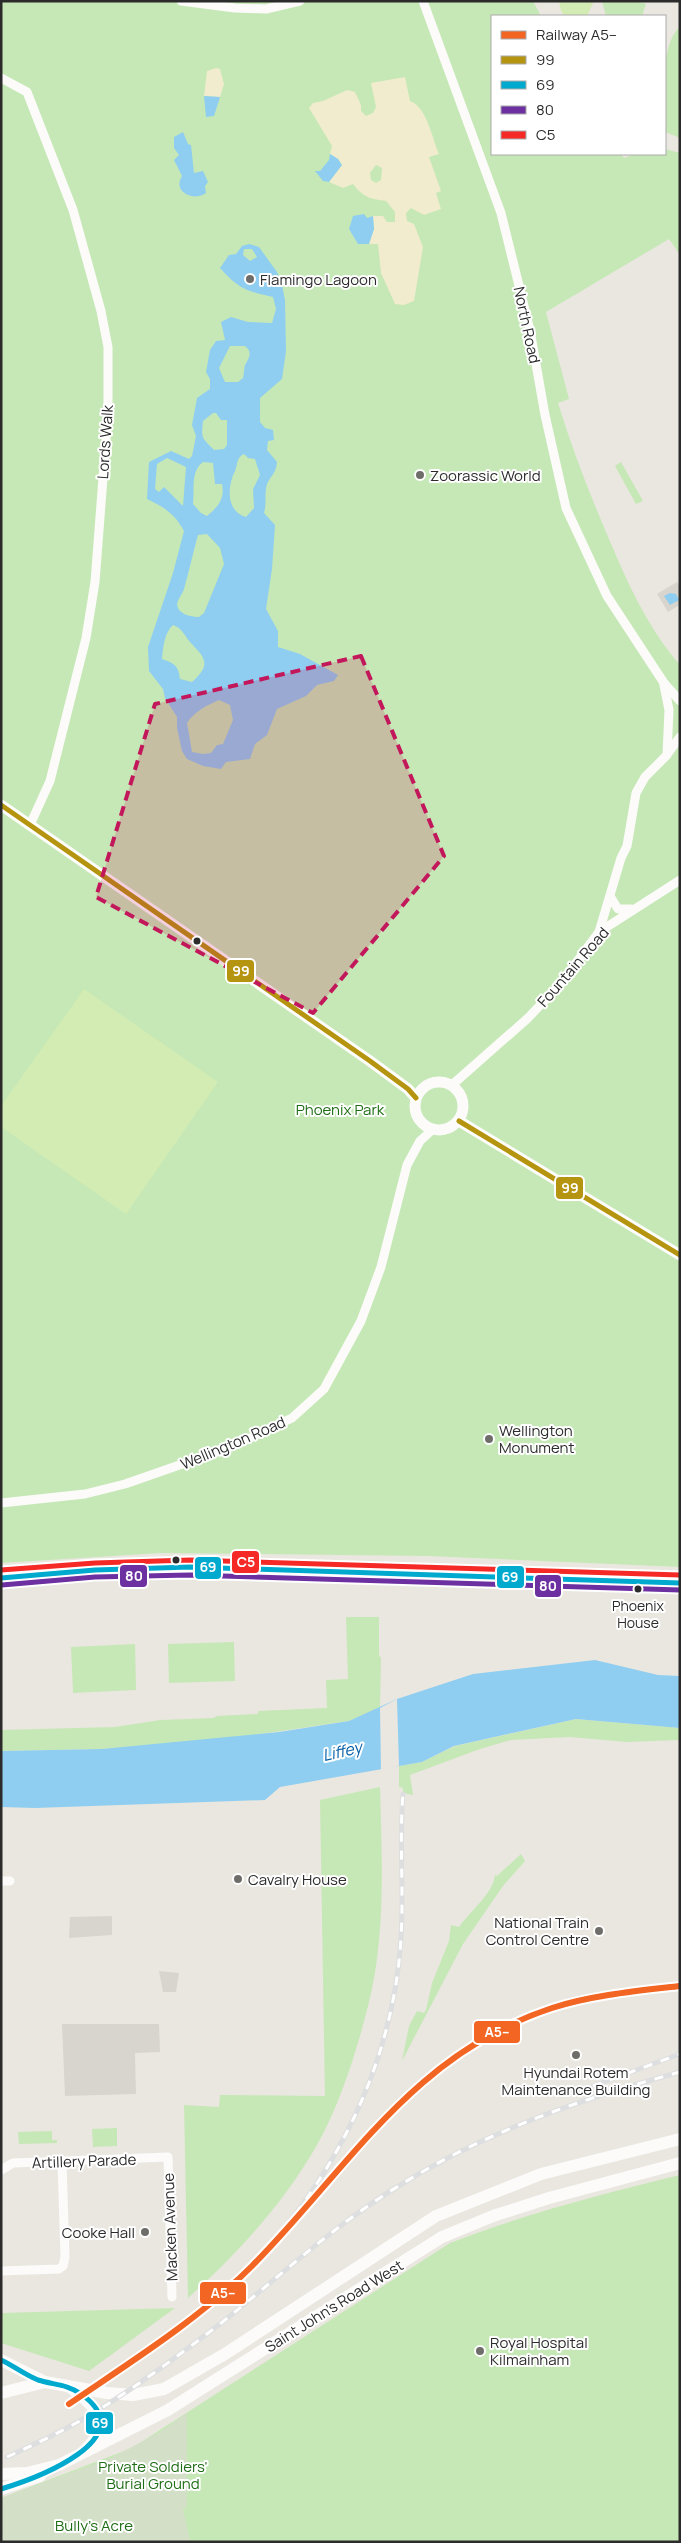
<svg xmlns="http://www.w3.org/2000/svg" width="681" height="2543" font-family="Manrope,sans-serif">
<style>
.green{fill:#c6e8b6}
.sand{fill:#f0eccd;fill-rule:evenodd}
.cemetery{fill:#d3dfc7}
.pitch{fill:#d2ecb3}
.plaza{fill:#d8d5cf}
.water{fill:#8fcef0;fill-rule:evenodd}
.pier{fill:#eae7e0}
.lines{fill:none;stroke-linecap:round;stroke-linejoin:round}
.minor{stroke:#fcfbfa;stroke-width:9}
.tertiary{stroke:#fcfbfa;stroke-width:11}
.secondary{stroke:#fcfbfa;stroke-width:12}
.rail-casing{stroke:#dddedf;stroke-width:5}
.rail{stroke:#fff;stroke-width:3;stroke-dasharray:9;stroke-linecap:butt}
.bus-1-casing{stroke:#fff;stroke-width:9}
.bus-2-casing{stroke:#fff;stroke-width:9}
.bus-3-casing{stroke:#fff;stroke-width:9}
.bus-4-casing{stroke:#fff;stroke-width:9}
.bus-1{stroke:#b5940f;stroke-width:5}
.bus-2{stroke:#00a9ce;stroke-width:5}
.bus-3{stroke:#6c30a1;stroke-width:5}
.bus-4{stroke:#f52a26;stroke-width:5}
.rail-1-casing{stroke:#fff;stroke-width:10}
.rail-1{stroke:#f26522;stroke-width:6}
.marked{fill:#c2185b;fill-opacity:0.2;stroke:#c2185b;stroke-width:4;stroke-dasharray:10 6;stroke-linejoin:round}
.poi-dot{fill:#6e6d6a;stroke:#fff;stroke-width:2}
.bus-dot{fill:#2b2b2b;stroke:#fff;stroke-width:2}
.labels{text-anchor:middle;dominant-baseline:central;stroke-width:4;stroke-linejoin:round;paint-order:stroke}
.bus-label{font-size:14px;fill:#2b2b2b;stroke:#fff}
.poi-label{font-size:15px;fill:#2b2b2b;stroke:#fff;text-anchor:start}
.street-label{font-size:15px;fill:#2b2b2b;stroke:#fff}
.park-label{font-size:15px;fill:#1f6d15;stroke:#fff}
.water-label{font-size:16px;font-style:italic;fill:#045ea5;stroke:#fff}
.line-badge{stroke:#fff;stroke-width:2}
.badge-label{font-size:14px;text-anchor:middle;font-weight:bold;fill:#fff}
</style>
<rect width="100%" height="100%" fill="#eae7e0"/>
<g class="green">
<path d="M1,1H533L541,16H492V154H621L624,158L635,154H665V149L680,153V255L669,239L546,312L569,399L558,403C572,449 590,495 609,539C628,584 648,628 680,665V1567L427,1556L161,1553L1,1563Z"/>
<path d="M602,1H637L646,4L642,16H606Z"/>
<path d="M680,27V138L665,132C665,106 658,45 680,27Z"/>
<path d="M621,462L643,501L636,504L615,466Z"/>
<path d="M346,1617H379V1655L381,1658L380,1708L349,1721L227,1739L102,1749L1,1751V1730L115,1727L160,1720L213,1718L217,1716L258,1714V1711L327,1708L326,1680L348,1679Z"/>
<path d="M234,1642L235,1681L169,1683L168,1644Z"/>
<path d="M135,1644L136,1690L73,1693L71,1647Z"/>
<path d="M576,1719L680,1728V1740L627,1742L570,1737L511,1740L480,1749L410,1775L413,1795L403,1793V1788L399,1787V1766L422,1762L455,1746Z"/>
<path d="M380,1787C382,1858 386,1938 368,2006C356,2053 341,2102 317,2145C284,2203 237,2254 188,2298L184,2105L219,2107L220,2095L325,2096L320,1800Z"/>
<path d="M521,1854L525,1861L503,1886L463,1944L402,2061L409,2026L417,2011L424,2013L426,2010L432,1983L449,1941L451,1925L459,1927C470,1911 493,1894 495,1875L497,1876Z"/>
<path d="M117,2128V2146L93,2147L92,2129Z"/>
<path d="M52,2131V2140H57V2143L19,2144L18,2132Z"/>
<path d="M680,2175V2542H1V2498L132,2448L450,2243C525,2214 602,2194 680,2175Z"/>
<path d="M175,2308L89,2371L1,2343V2313Z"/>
</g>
<g class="sand">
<path d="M216,68L220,69L224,84L220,97L204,96L207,71Z"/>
<path d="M405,77L410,101C427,107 432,138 439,154L429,157L441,191L436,193L441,209L424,215L411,208L406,213L407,221L414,224L423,247L414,301L404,305L395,304L381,273L378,244H369L374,229L373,216H383L387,222H395V212L386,201C370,199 363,197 353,184L343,188L329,182L342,165L338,159L330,154L332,146L309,108L313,103L323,101L347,90L355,92L361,105V111L366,116L373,113L376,107L371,83ZM376,165L382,168L381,180L376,183L371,180L370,173Z"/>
</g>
<path class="cemetery" d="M187,2413V2508H183L190,2542H1V2498L111,2458L160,2432Z"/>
<g class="pitch">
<path d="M559,1H593V3L587,16H565L561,11Z"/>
<path d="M84,989L218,1082L126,1214L1,1127V1106Z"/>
</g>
<g class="plaza">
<path d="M677,582L680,587V605L668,612L657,594Z"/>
<path d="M112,1916V1935L69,1938L70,1917Z"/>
<path d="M159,1971L179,1973L176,1992H163Z"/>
<path d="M62,2024H159L160,2052L135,2053L136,2094L65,2096Z"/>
</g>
<g class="water">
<path d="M204,96L220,97L214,116L206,117Z"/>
<path d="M183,132L188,144L191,145L194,173L203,171L208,182L205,186L206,193C194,202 172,192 182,176L174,160L179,155L174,148V137Z"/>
<path d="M330,154L338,159L342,165L329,182L323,181L315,171H320L329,160Z"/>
<path d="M364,214L367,218L373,216L374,229L369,244H358L349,229L353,216Z"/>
<path d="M249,244L259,247L277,272L282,285L285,300L286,351L282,379L260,398V422L265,428L273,430L274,440L268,441L267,450L277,462C276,474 271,475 267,484C264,494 267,503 264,513L275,525L272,569L266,609L278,631V647L300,654L338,675L334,681L317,685L306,696L277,709L267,735L255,744L250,759L226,762L221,769L203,766L187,759L182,751L177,728V717L165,698L163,689L149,671L148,647L173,573L184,531C175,514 164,507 147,499L149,462L171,451L189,459L192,456L196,436L192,425L197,398L210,389V379L206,372L210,350L216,341L225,340L221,322L231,317L248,322L272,323L276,309L273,297C246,291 239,289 220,268L229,255L236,254L242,246ZM244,249H252L257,257L250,261L243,255ZM230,346H245C253,352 249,358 245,365C244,368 244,374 243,378L238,382H225L219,368ZM213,413H216L221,420H227V445L224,449L214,450C202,437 201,440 203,421ZM244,454L248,458L255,459L260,475L253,489L254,508L246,517C226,511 227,487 235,471C238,464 236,458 244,454ZM167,458L186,467L183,506L164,487L159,492L155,489L157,464ZM203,462L213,463L215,484H222C225,499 218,507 207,516L201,513L193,504C195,489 190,472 203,462ZM207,534L220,548L224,564L204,613L199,617C193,617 181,615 178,608C175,601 182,596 184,589C189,571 193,553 198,535ZM173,625C183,629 184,635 190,642C205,658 212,664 192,682L180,679C179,666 174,663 162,659C163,648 164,633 173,625ZM219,700L230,705L233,720L223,744L217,745L211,753L203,754L192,752L187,723C194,712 207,705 219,700Z"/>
<path d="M670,593L676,594L679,600L670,605L664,596Z"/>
<path d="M595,1660L658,1675L680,1676V1728L576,1719L454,1746L422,1762L280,1787L265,1800L35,1808L1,1807V1751L102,1749L279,1732L349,1721L397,1699L473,1674Z"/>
</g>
<path class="pier" d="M397,1699L399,1766L381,1770L380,1708Z"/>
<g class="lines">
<g class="minor">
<path d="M181,1L235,8L266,9L300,1"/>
<path d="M423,1L501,213L530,330L545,415L566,508L607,596L664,683L680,701"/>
<path d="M1,78L27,92L73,210L101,311L108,347V413L95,582L86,638L50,781L30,825"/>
<path d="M668,753L680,737"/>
<path d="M610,896L618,909H631"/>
<path d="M599,932L621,858L627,846L636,793L645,777L667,755L669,710L664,685"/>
<path d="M452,1085L528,1018L561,983L599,932L680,880"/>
<path d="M1,1503L85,1494L125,1484L231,1447L292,1418L324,1389L361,1321L381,1267L407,1165L420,1141L432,1130"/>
<path d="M1,1881H10"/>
<path d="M1,2170L13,2163L168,2157L172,2297"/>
<path d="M1,2271L59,2269L63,2266L65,2257L62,2162"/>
</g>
<g class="tertiary">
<path d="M1,805L370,1061L408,1089L416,1098"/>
<circle cx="439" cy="1106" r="24"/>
<path d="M459,1121L680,1255"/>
</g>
<g class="secondary">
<path d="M1,1578L95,1570L190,1567L680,1583"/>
<path d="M1,2360L45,2382"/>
<path d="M71,2388C94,2405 114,2423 86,2449"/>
<path d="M1,2393L45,2382L107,2393L133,2395L164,2389L225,2354L436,2216L541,2174L680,2139"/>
<path d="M1,2474L27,2473L59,2465L168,2410L442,2237L493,2216L549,2198L680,2163"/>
<path d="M1,2489L40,2476"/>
</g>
<g class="rail-casing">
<g id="rail">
<path d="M593,2086L680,2054"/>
<path d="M273,2242C346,2156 394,2052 401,1938C404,1890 399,1842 403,1794"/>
<path d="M7,2457C31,2446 55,2435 78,2422C127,2394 174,2359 220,2324C278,2278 333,2226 397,2187C484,2132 581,2099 680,2072"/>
</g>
</g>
<use href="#rail" class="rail"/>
<g class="bus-1-casing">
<g id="bus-1">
<path d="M1,805L370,1061L408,1089L416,1098"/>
<path d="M459,1121L680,1255"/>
</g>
</g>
<g class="bus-2-casing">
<g id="bus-2">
<path d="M1,1578L95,1570L190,1567L680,1583"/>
<path d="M1,2360C14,2366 25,2375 38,2380C54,2385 67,2384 81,2394C145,2439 34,2479 1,2489"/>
</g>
</g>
<g class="bus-3-casing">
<path id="bus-3" d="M2,1585L95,1577L190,1575L680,1590"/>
</g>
<g class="bus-4-casing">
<path id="bus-4" d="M1,1570L95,1563L190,1560L680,1575"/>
</g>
<use href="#bus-1" class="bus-1"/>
<use href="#bus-2" class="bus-2"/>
<use href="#bus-3" class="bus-3"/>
<use href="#bus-4" class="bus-4"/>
<g class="rail-1-casing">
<path id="rail-1" d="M69,2404C132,2361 198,2320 252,2266C349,2168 412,2054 552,2008C593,1995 637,1991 680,1986"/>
</g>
<use href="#rail-1" class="rail-1"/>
</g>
<path class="marked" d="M361,656L444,856L313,1013L96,897L155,704Z"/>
<g class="poi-dot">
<circle cx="250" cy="279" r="5"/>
<circle cx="420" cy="475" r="5"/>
<circle cx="489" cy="1439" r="5"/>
<circle cx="238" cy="1879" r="5"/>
<circle cx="599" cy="1931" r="5"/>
<circle cx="576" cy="2055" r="5"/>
<circle cx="145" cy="2232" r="5"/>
<circle cx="480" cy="2351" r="5"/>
</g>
<g class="bus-dot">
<circle cx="197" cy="941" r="4.5"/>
<circle cx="176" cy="1560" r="4.5"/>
<circle cx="638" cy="1589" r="4.5"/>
</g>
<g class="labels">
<g class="bus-label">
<text x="638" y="1605">Phoenix<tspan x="638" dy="17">House</tspan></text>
</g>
<g class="poi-label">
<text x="260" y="279">Flamingo Lagoon</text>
<text x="430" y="475">Zoorassic World</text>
<text x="499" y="1430">Wellington<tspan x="499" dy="17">Monument</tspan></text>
<text x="248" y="1879">Cavalry House</text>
<text x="589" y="1922" text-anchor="end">National Train<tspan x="589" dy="17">Control Centre</tspan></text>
<text x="576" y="2072" text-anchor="middle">Hyundai Rotem<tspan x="576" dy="17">Maintenance Building</tspan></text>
<text x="135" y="2232" text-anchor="end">Cooke Hall</text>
<text x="490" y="2342">Royal Hospital<tspan x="490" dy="17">Kilmainham</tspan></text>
</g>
<g class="street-label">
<text transform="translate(527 325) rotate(78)">North Road</text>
<text transform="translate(105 442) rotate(-86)">Lords Walk</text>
<text transform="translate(573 967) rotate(-49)">Fountain Road</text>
<text transform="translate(233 1443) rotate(-23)">Wellington Road</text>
<text transform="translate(84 2161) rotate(-2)">Artillery Parade</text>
<text transform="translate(170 2227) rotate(-92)">Macken Avenue</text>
<text transform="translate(334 2306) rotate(-32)">Saint John's Road West</text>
</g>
<g class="park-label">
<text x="340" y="1109">Phoenix Park</text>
<text x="153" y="2466">Private Soldiers'<tspan x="153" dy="17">Burial Ground</tspan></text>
<text x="94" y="2525">Bully's Acre</text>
</g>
<g class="water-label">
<text transform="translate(342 1751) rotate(-13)">Liffey</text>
</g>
</g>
<g class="line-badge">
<rect x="226" y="959" width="29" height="24" rx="5" fill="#b5940f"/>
<rect x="555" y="1176" width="29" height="24" rx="5" fill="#b5940f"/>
<rect x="231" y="1550" width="29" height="24" rx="5" fill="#f52a26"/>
<rect x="194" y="1556" width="28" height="24" rx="5" fill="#00a9ce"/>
<rect x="119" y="1564" width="29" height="24" rx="5" fill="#6c30a1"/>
<rect x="496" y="1565" width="29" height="24" rx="5" fill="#00a9ce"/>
<rect x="534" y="1574" width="28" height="24" rx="5" fill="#6c30a1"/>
<rect x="473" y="2020" width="48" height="24" rx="5" fill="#f26522"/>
<rect x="199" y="2281" width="48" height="24" rx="5" fill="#f26522"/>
<rect x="85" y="2411" width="29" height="24" rx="5" fill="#00a9ce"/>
</g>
<g class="badge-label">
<text x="241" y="976">99</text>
<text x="570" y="1193">99</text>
<text x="246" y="1567">C5</text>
<text x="208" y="1572">69</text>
<text x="134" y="1581">80</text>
<text x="510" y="1582">69</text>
<text x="548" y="1591">80</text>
<text x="497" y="2037">A5--</text>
<text x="223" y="2298">A5--</text>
<text x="100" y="2428">69</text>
</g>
<rect width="681" height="2543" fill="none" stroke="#2b2b2b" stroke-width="5"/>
<rect x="491" y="15" width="175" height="140" fill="#ffffff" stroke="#aaaaaa"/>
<rect x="501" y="31" width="25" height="8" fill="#f26522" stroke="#aaaaaa"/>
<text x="536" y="40" font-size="15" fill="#2b2b2b">Railway A5--</text>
<rect x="501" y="56" width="25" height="8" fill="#b5940f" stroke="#aaaaaa"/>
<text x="536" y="65" font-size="15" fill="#2b2b2b">99</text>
<rect x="501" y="81" width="25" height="8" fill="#00a9ce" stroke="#aaaaaa"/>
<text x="536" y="90" font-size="15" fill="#2b2b2b">69</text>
<rect x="501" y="106" width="25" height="8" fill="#6c30a1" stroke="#aaaaaa"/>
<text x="536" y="115" font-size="15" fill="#2b2b2b">80</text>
<rect x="501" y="131" width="25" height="8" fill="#f52a26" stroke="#aaaaaa"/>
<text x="536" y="140" font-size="15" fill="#2b2b2b">C5</text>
</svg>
